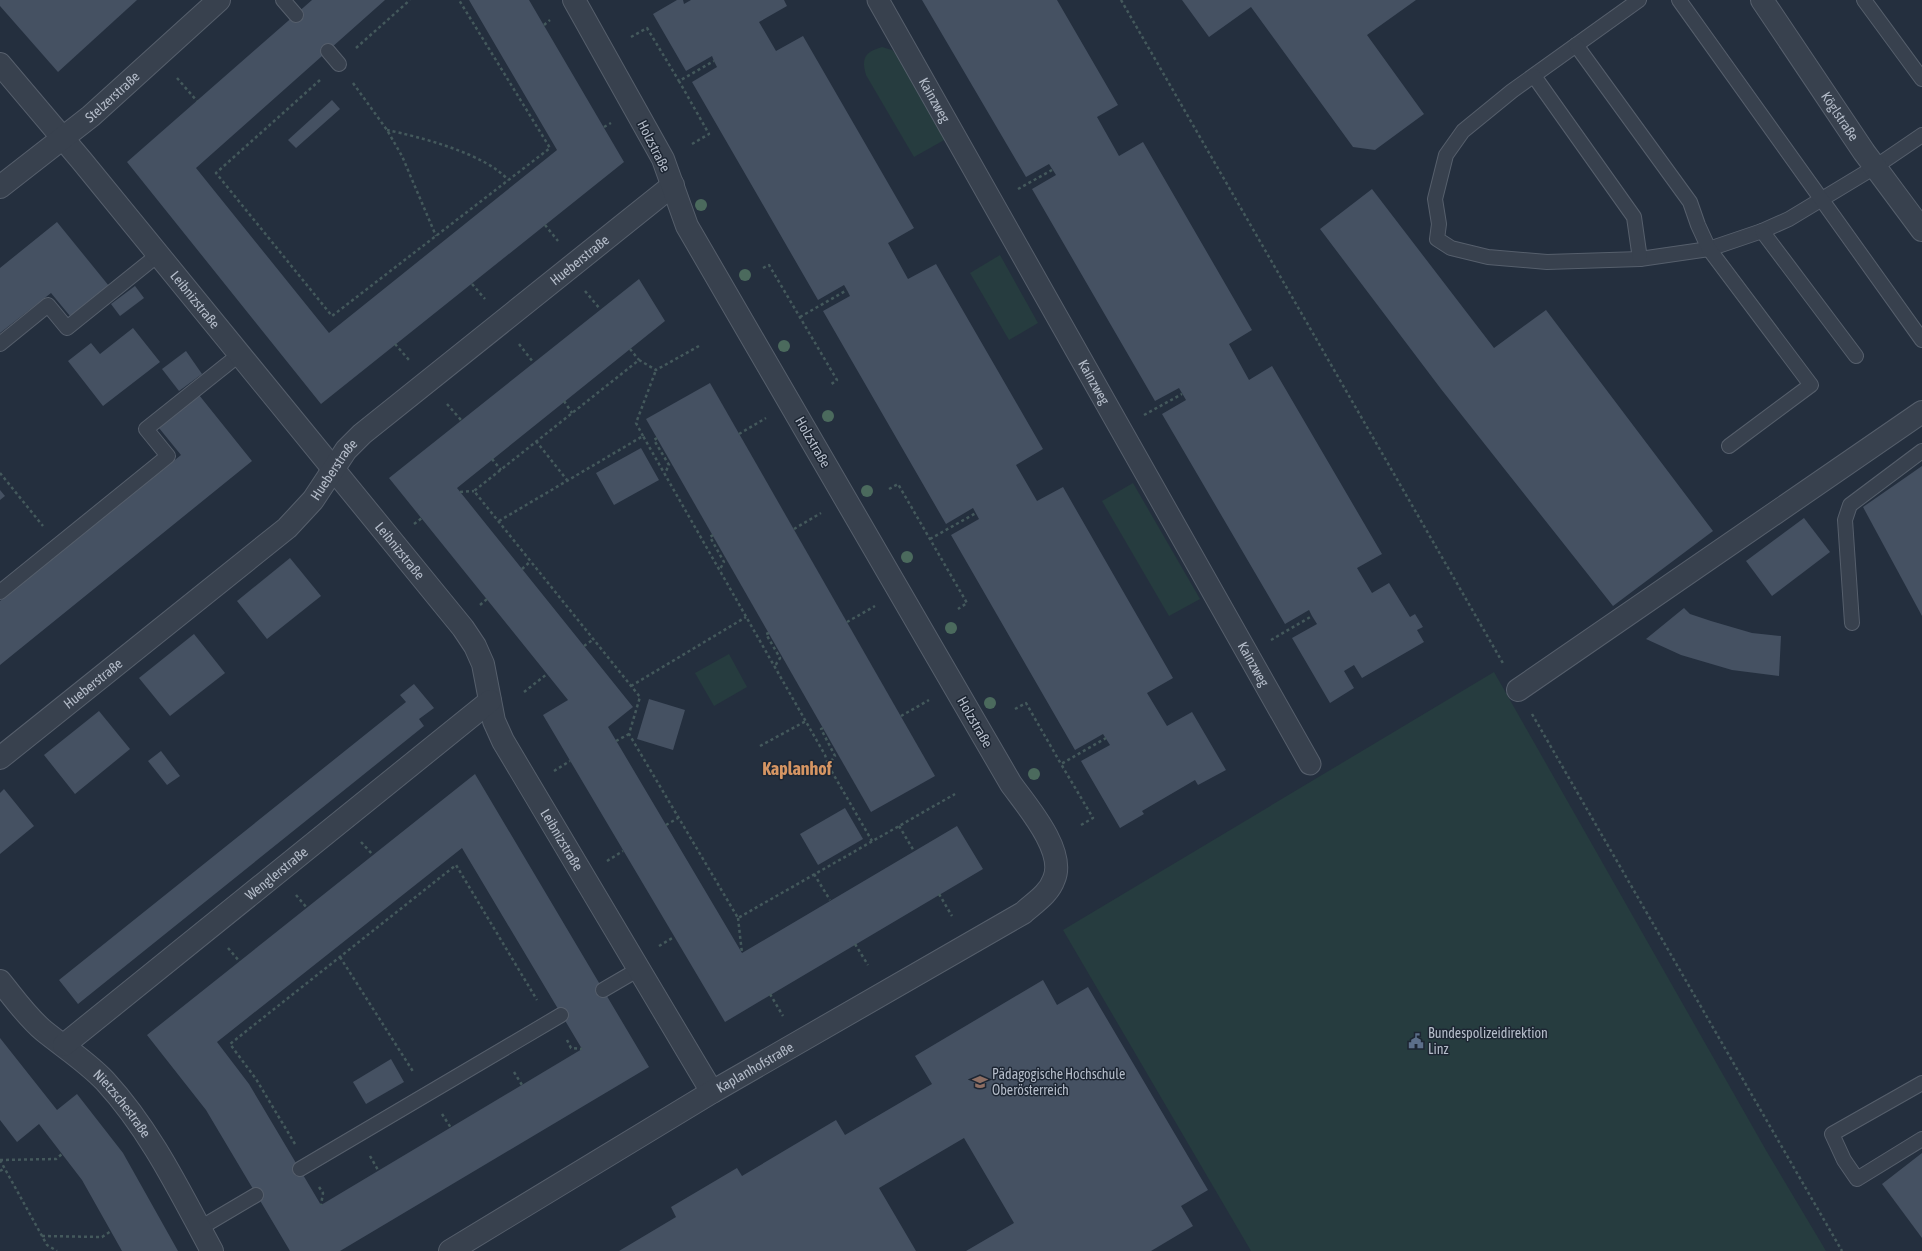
<svg xmlns="http://www.w3.org/2000/svg" width="1922" height="1251" font-family="'Asap Condensed',sans-serif">
<style>
.green{fill:#263c3f}
.building{fill:#455162;fill-rule:evenodd}
.lines{fill:none;stroke-linecap:round;stroke-linejoin:round}
.service-casing{stroke:#565f6c;stroke-width:16}
.pedestrian-casing{stroke:#565f6c;stroke-width:23}
.minor-casing{stroke:#565f6c;stroke-width:24}
.path{stroke:#44595c;stroke-width:2.5;stroke-dasharray:3 3;stroke-linecap:butt}
.service{stroke:#38414e;stroke-width:14}
.pedestrian{stroke:#38414e;stroke-width:21}
.minor{stroke:#38414e;stroke-width:22}
.tree{fill:#4b6a5d}
.labels{text-anchor:middle;dominant-baseline:central;stroke-width:3;stroke-linejoin:round;paint-order:stroke}
.street-label{font-size:14px;fill:#b4bcc9;stroke:#1d2633}
.poi-label{font-size:14px;fill:#b4bcc9;stroke:#1d2633;text-anchor:start}
.district-label{font-size:18px;font-weight:bold;fill:#d59563;stroke:#1d2633}
</style>
<rect width="100%" height="100%" fill="#242f3e"/>
<g class="green">
<path d="M882,47L892,50L899,57L946,139L914,157L866,75C861,58 865,52 882,47Z"/>
<path d="M1000,255L1038,323L1009,340L970,273Z"/>
<path d="M1133,483L1200,599L1169,616L1102,501Z"/>
<path d="M729,654L747,687L714,706L695,673Z"/>
<path d="M1494,672L1767,1152L1826,1251H1251L1063,930Z"/>
</g>
<g class="building">
<path d="M0,0H137L58,72L0,6Z"/>
<path d="M312,0H385L196,168L329,333L557,150L469,0H529L624,162L321,404L127,162Z"/>
<path d="M677,0H683L684,4L691,0H784L787,6L759,22L776,51L803,36L914,228L888,243L908,279L936,264L1043,449L1016,465L1037,501L1063,487L1173,678L1147,693L1167,726L1192,712L1226,770L1198,785L1195,780L1142,811L1144,814L1120,828L1081,761L1110,745L1103,734L1075,750L951,535L979,519L973,508L946,524L823,311L850,296L847,290L844,285L818,300L692,82L717,67L714,61L712,56L686,71L653,14Z"/>
<path d="M922,0H1057L1118,105L1097,117L1119,156L1143,142L1252,330L1229,344L1249,380L1272,366L1382,554L1357,568L1372,593L1389,583L1410,617L1415,614L1423,627L1417,630L1424,642L1362,678L1354,665L1344,671L1354,688L1330,703L1292,638L1317,624L1312,616L1309,610L1285,624L1162,414L1186,400L1179,388L1155,401L1032,189L1056,175L1049,164L1026,177Z"/>
<path d="M1182,0H1416L1367,35L1424,114L1375,150L1353,147L1251,7L1209,37Z"/>
<path d="M332,100L340,109L296,148L288,140Z"/>
<path d="M1372,189L1494,348L1546,310L1713,531L1613,606L1441,389L1320,229Z"/>
<path d="M57,222L109,286L70,316L51,293L0,333V268Z"/>
<path d="M639,279L665,321L457,488L633,707L608,727L742,953L957,826L983,869L725,1022L543,715L568,700L389,478Z"/>
<path d="M135,286L144,298L120,316L111,304Z"/>
<path d="M133,328L160,362L103,406L68,361L91,343L100,354Z"/>
<path d="M186,351L202,374L179,391L162,369Z"/>
<path d="M710,383L935,776L871,812L646,419Z"/>
<path d="M199,395L252,461L0,665V601L181,455L159,428Z"/>
<path d="M641,448L659,480L614,505L596,473Z"/>
<path d="M1922,466V616L1863,507Z"/>
<path d="M0,490L5,496L0,500Z"/>
<path d="M1804,518L1830,552L1772,596L1746,561Z"/>
<path d="M290,558L321,596L267,639L237,601Z"/>
<path d="M1684,608L1690,614L1711,621L1752,633L1781,636L1779,676L1732,670L1681,655L1646,639Z"/>
<path d="M194,634L225,673L170,716L139,678Z"/>
<path d="M414,684L434,708L419,719L424,726L78,1004L59,980L406,702L400,695Z"/>
<path d="M649,699L685,710L673,750L637,739Z"/>
<path d="M99,711L130,749L75,794L44,755Z"/>
<path d="M161,751L180,776L167,785L148,761Z"/>
<path d="M475,774L649,1067L340,1251H290L206,1110L147,1035ZM462,848L582,1049L321,1205L249,1084L217,1042Z"/>
<path d="M4,789L34,826L0,854V793Z"/>
<path d="M845,808L863,839L818,865L800,834Z"/>
<path d="M1043,980L1057,1005L1088,987L1208,1190L1181,1206L1193,1226L1151,1251H966L1014,1223L964,1138L879,1188L916,1251H619L676,1217L671,1207L737,1168L742,1176L836,1120L845,1135L932,1084L915,1056Z"/>
<path d="M0,1038L57,1110L77,1094L123,1153L178,1251H122L82,1180L39,1124L17,1142L0,1120Z"/>
<path d="M391,1059L404,1082L366,1104L353,1082Z"/>
<path d="M1922,1153V1238L1882,1184Z"/>
</g>
<g class="lines">
<g class="service-casing">
<g id="service">
<path d="M283,0L296,15"/>
<path d="M1639,0L1512,91L1463,131L1446,155L1435,199L1439,224L1437,239L1451,248L1488,257L1547,262L1640,259L1709,249L1762,231L1789,219L1875,167L1922,135"/>
<path d="M1679,0L1922,340"/>
<path d="M1864,0L1922,79"/>
<path d="M1576,45L1690,202L1698,225L1709,249L1811,385L1729,446"/>
<path d="M328,51L339,64"/>
<path d="M1534,76L1634,217L1640,259"/>
<path d="M1762,231L1856,356"/>
<path d="M0,344L48,305L67,328L159,254"/>
<path d="M0,592L168,456L146,429L240,354"/>
<path d="M1852,623L1845,520L1850,505L1922,451"/>
<path d="M603,990L639,969"/>
<path d="M1922,1083L1832,1134L1844,1160L1857,1179L1922,1139"/>
<path d="M300,1169L561,1015"/>
<path d="M200,1228L256,1195"/>
</g>
</g>
<g class="pedestrian-casing">
<g id="pedestrian">
<path id="s1" d="M878,0L1310,764"/>
</g>
</g>
<g class="minor-casing">
<g id="minor">
<path id="s2" d="M1762,0L1864,152L1922,230"/>
<path id="s3" d="M0,64L82,161L463,628L475,646L483,664L494,721L503,741L712,1092"/>
<path id="s4" d="M0,187L91,116L219,0"/>
<path d="M1518,690L1922,412"/>
<path id="s5" d="M0,758L287,528L313,500L346,450L362,434L673,185"/>
<path id="s6" d="M0,981C14,998 27,1017 44,1031C65,1048 87,1062 105,1081C151,1131 180,1192 212,1251"/>
<path id="s7" d="M64,1045L490,701"/>
<path id="s8" d="M450,1251L712,1092L1023,913C1034,903 1049,894 1054,879C1066,851 1027,806 1011,784L687,226L663,159L574,0"/>
</g>
</g>
<g class="path">
<path d="M1121,0L1504,665"/>
<path d="M544,25L550,20"/>
<path d="M631,37L647,28L679,81"/>
<path d="M356,48L410,0"/>
<path d="M177,78L197,101"/>
<path d="M320,80L216,173L332,316L550,148L459,0"/>
<path d="M353,83L387,130L402,156L436,236"/>
<path d="M604,127L611,123"/>
<path d="M387,130C420,137 486,154 508,180"/>
<path d="M692,144L709,134L679,81L714,61"/>
<path d="M1018,189L1052,170"/>
<path d="M545,225L558,241"/>
<path d="M763,268L769,265L837,380L830,385"/>
<path d="M472,284L485,299"/>
<path d="M585,291L600,309"/>
<path d="M800,317L847,290"/>
<path d="M395,344L409,360"/>
<path d="M519,344L533,362"/>
<path d="M699,346L656,370L639,360L474,491L640,697L629,734L738,918L955,794"/>
<path d="M630,349L639,360"/>
<path d="M564,401L572,413"/>
<path d="M447,404L461,420"/>
<path d="M1144,415L1182,394"/>
<path d="M739,434L766,418"/>
<path d="M643,436L636,423L656,370"/>
<path d="M657,438L654,440L669,465L665,473"/>
<path d="M536,441L567,480"/>
<path d="M492,459L501,470"/>
<path d="M0,473L43,526"/>
<path d="M889,489L898,484L967,603L958,609"/>
<path d="M460,492L474,491"/>
<path d="M499,521L643,436L825,755L828,765L872,841"/>
<path d="M414,524L422,518"/>
<path d="M794,529L821,513"/>
<path d="M713,535L710,537L724,562L720,569"/>
<path d="M930,539L976,513"/>
<path d="M522,569L531,561"/>
<path d="M480,605L487,599"/>
<path d="M847,622L875,606"/>
<path d="M769,633L766,634L780,658L775,666"/>
<path d="M1271,640L1312,616"/>
<path d="M584,646L594,639"/>
<path d="M631,686L746,617"/>
<path d="M524,692L547,674"/>
<path d="M1015,709L1026,703L1061,764"/>
<path d="M1532,714L1842,1251"/>
<path d="M901,716L929,700"/>
<path d="M823,728L821,729L835,756L828,765"/>
<path d="M616,741L629,734"/>
<path d="M760,746L806,721"/>
<path d="M554,771L570,761"/>
<path d="M666,825L678,818"/>
<path d="M1081,825L1093,818L1061,764L1106,738"/>
<path d="M899,826L914,851"/>
<path d="M361,842L373,855"/>
<path d="M607,861L623,851"/>
<path d="M814,874L830,900"/>
<path d="M939,894L952,916"/>
<path d="M296,895L307,908"/>
<path d="M738,918L742,953"/>
<path d="M855,944L868,965"/>
<path d="M659,946L674,937"/>
<path d="M228,948L240,962"/>
<path d="M340,957L414,1073"/>
<path d="M770,994L783,1016"/>
<path d="M567,1040L571,1048L582,1049"/>
<path d="M514,1072L522,1085"/>
<path d="M442,1114L451,1128"/>
<path d="M295,1144L256,1079L230,1044L456,865L537,1000"/>
<path d="M370,1156L378,1170"/>
<path d="M0,1160L47,1245L57,1251"/>
<path d="M0,1160L56,1159L62,1154"/>
<path d="M0,1171L5,1168"/>
<path d="M319,1187L323,1193L321,1205"/>
<path d="M42,1236L102,1237L111,1231"/>
</g>
<use href="#service" class="service"/>
<use href="#pedestrian" class="pedestrian"/>
<use href="#minor" class="minor"/>
</g>
<g class="tree">
<circle cx="701" cy="205" r="6"/>
<circle cx="745" cy="275" r="6"/>
<circle cx="784" cy="346" r="6"/>
<circle cx="828" cy="416" r="6"/>
<circle cx="867" cy="491" r="6"/>
<circle cx="907" cy="557" r="6"/>
<circle cx="951" cy="628" r="6"/>
<circle cx="990" cy="703" r="6"/>
<circle cx="1034" cy="774" r="6"/>
</g>
<defs>
<g id="civic-bare" transform="scale(1.2)"><path d="M-.6-6.5H3V-4.5H.6V-3L4-1V1h2V6H-6V1h2V-1L-.6-3ZM-1.2 2.5V6h2.4V2.5Z" fill="#5c6f8a" stroke="#1d2633" stroke-width="2.5" paint-order="stroke"/></g>
<g id="university-bare" transform="scale(1.2)"><path d="M0-5L7-2L0 1L-7-2ZM-4 1L0 2.5L4 1V4Q0 6-4 4Z" fill="#8d6e63" stroke="#1d2633" stroke-width="2.5" paint-order="stroke"/></g>
</defs>
<g fill-rule="evenodd">
<use href="#civic-bare" x="1416" y="1041"/>
<use href="#university-bare" x="980" y="1082"/>
</g>
<g class="labels">
<g class="street-label">
<text stroke="none"><textPath href="#s4" startOffset="144">Stelzerstraße</textPath></text>
<text stroke="none"><textPath href="#s1" startOffset="115">Kainzweg</textPath></text>
<text stroke="none"><textPath href="#s2" startOffset="140">Köglstraße</textPath></text>
<text transform="translate(654 146) rotate(63)">Holzstraße</text>
<text stroke="none"><textPath href="#s5" startOffset="767">Hueberstraße</textPath></text>
<text stroke="none"><textPath href="#s3" startOffset="306">Leibnizstraße</textPath></text>
<text stroke="none"><textPath href="#s1" startOffset="439">Kainzweg</textPath></text>
<text transform="translate(813 442) rotate(60)">Holzstraße</text>
<text stroke="none"><textPath href="#s5" startOffset="443">Hueberstraße</textPath></text>
<text stroke="none"><textPath href="#s3" startOffset="630">Leibnizstraße</textPath></text>
<text stroke="none"><textPath href="#s1" startOffset="763">Kainzweg</textPath></text>
<text stroke="none"><textPath href="#s5" startOffset="119">Hueberstraße</textPath></text>
<text transform="translate(975 722) rotate(60)">Holzstraße</text>
<text stroke="none"><textPath href="#s3" startOffset="966">Leibnizstraße</textPath></text>
<text stroke="none"><textPath href="#s7" startOffset="273">Wenglerstraße</textPath></text>
<text stroke="none"><textPath href="#s8" startOffset="356">Kaplanhofstraße</textPath></text>
<text stroke="none"><textPath href="#s6" startOffset="174">Nietzschestraße</textPath></text>
</g>
<g class="poi-label">
<text x="1428" y="1033">Bundespolizeidirektion<tspan x="1428" dy="16">Linz</tspan></text>
<text x="992" y="1074">Pädagogische Hochschule<tspan x="992" dy="16">Oberösterreich</tspan></text>
</g>
<g class="district-label">
<text x="797" y="768">Kaplanhof</text>
</g>
</g>
</svg>
